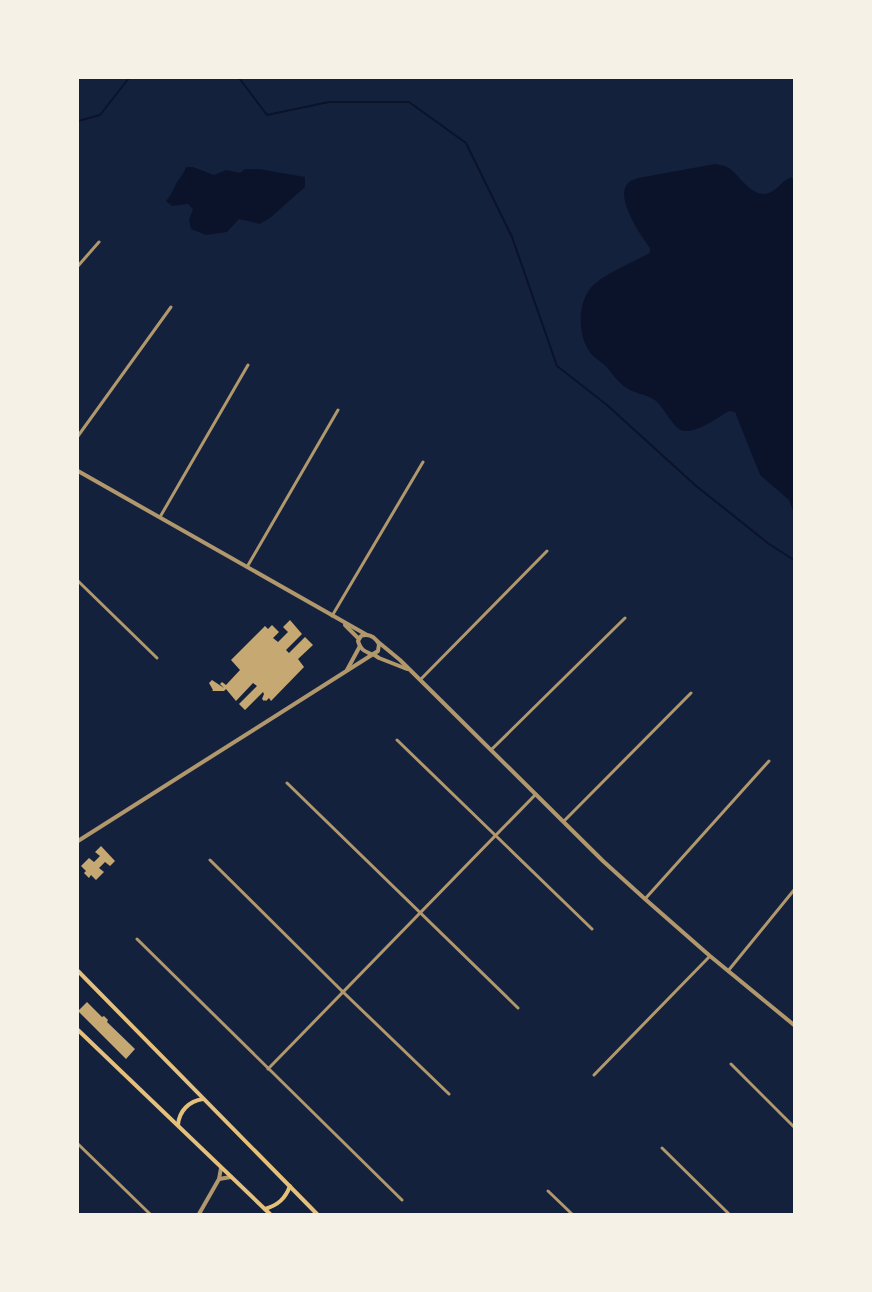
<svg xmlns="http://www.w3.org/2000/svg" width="872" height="1292" font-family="'Roboto Condensed',sans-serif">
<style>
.water{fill:#0b132b}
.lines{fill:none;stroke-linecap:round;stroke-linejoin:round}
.stream{stroke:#0b132b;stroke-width:2}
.building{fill:#c6a872}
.minor{stroke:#b1986c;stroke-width:3}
.tertiary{stroke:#b1986c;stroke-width:4}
.secondary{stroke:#e5c07b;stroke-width:4}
</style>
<rect width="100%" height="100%" fill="#14213d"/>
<g class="water">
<path d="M715,164C719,165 724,165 727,167C740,174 751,199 769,193C777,190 782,181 791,177L794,180V514L789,500L760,475L735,412L729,411C717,418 699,432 684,431C673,430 664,405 653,399C644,394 633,393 625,387C618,382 614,376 609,370C605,364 597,360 592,355C578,339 577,307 589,290C599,276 633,262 648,254L650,252V248C641,236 614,197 628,183C630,181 635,179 638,178Z"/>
<path d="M186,167H193L214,175L226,170L240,173L245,169H259L305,177V187L270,218L260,224L239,219L227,232L206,235L191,229L189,220L193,209L188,204L172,206L166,201C170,196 172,192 175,186C178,179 182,177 186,167Z"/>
</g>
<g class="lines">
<g class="stream">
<path d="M239,78L267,115L329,102H409L466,143L512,237L557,366L607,405L695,485L769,544L794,560"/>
<path d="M78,121L100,115L129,78"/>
</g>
</g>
<g class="building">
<path d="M290,620L302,634L286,650L289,653L305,637L313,645L298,659L304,667L271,701L269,698L266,701L265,700L264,701L262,699L264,694L263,692L245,710L239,704L257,686L253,683L236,701L226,689L224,691H212L213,690L209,683L212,680L224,688L220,684L222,682L226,685L240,670L231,660L265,626L268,629L272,625L279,632L273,638L278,642L288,632L283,627Z"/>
<path d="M101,846L115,861L110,866L105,862L99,868L104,872L96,880L91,875L89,878L84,873L86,871L81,866L89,858L94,862L100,856L95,852Z"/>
<path d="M87,1002L102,1017L104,1016L108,1020L107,1022L135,1049L126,1059L78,1011Z"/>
</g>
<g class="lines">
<g class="minor">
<path d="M78,266L99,242"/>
<path d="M78,436L171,307"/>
<path d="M160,517L248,365"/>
<path d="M247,567L338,410"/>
<path d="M78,581L157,658"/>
<path d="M332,616L423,462"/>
<path d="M420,680L547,551"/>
<path d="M397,740L592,929"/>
<path d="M491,750L625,618"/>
<path d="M287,783L518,1008"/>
<path d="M564,821L691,693"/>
<path d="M210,860L343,992L449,1094"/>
<path d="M645,899L769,761"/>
<path d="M137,939L402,1200"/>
<path d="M728,971L794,890"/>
<path d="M731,1064L794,1127"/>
<path d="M268,1069L536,794"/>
<path d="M594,1075L710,956"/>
<path d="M78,1144L150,1214"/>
<path d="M662,1148L729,1214"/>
<path d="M548,1191L572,1214"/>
</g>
<g class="tertiary">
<path d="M78,471L367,635"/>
<path d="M345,625L358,638"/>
<path d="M377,641L400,660L603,861L645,899L710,956L794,1025"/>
<path d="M373,654L379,658L407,669"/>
<path d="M347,670L360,646"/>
<path d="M78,841L378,651L379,644C375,637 369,633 361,636L358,641C360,649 364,651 371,654"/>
<path d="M219,1179L231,1177"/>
<path d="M199,1214L219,1179L221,1168"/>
</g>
<g class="secondary">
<path d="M78,971L317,1214"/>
<path d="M78,1030L270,1214"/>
<path d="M178,1125C179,1111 189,1101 203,1099"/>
<path d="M265,1209C278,1205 285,1199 290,1186"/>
</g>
</g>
<rect width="872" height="1292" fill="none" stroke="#f6f1e7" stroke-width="158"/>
</svg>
